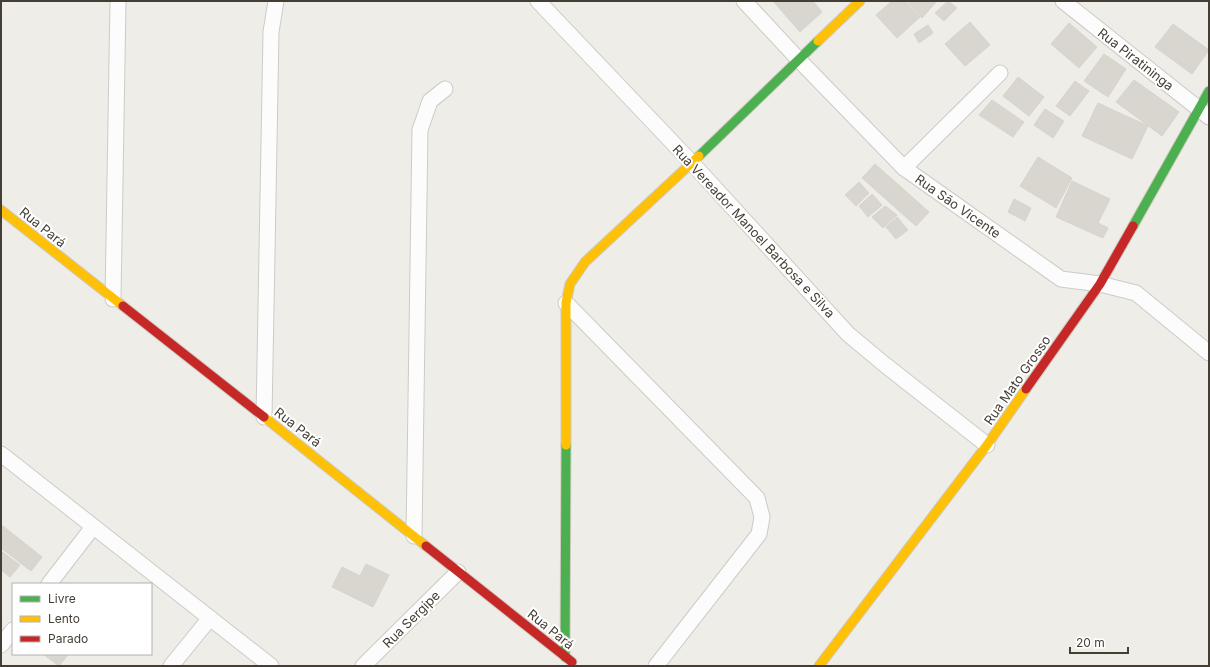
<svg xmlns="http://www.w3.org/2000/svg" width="1210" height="667" font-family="Inter,sans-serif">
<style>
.building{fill:#d9d6d0;stroke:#d7d4ce}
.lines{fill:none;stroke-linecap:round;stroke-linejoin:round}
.street-casing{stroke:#cdcbc6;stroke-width:17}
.fast-casing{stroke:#cecabf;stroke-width:11}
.slow-casing{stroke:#cecabf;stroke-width:11}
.jam-casing{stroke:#cecabf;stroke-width:11}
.street{stroke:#fdfcfc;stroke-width:15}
.fast{stroke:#4caf50;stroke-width:9}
.slow{stroke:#ffc107;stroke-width:9}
.jam{stroke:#c62828;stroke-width:9}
.labels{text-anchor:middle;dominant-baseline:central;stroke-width:4;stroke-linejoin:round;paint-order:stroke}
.street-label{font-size:13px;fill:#443e35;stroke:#fff}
</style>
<rect width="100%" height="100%" fill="#efede8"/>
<g class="building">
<path d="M773,1H813L822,12L800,32Z"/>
<path d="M892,1H905L920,17L897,38L876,15Z"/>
<path d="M907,1H937L922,18Z"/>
<path d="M948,1L957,8L944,21L935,13Z"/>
<path d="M970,22L990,45L965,66L945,44Z"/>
<path d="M1069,23L1097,47L1079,68L1051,44Z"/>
<path d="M1173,24L1209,50L1192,74L1155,47Z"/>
<path d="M928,25L933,33L919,43L914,34Z"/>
<path d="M1104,54L1126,69L1108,97L1084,81Z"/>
<path d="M1018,77L1044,97L1029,116L1003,96Z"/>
<path d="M1134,80L1179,112L1162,136L1116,102Z"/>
<path d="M1075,81L1089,91L1070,116L1056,106Z"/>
<path d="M992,100L1024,122L1013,137L979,115Z"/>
<path d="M1098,103L1148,126L1132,159L1082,136Z"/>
<path d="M1045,109L1064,121L1053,138L1034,125Z"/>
<path d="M1038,157L1072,178L1056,208L1020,186Z"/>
<path d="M875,164L929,212L916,226L862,178Z"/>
<path d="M1072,181L1110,199L1098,223L1108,228L1103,238L1056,217Z"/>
<path d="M859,182L869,193L856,206L845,195Z"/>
<path d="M872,194L882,205L868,217L859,206Z"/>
<path d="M1014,199L1031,208L1025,221L1008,212Z"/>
<path d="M885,206L897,215L883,228L872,217Z"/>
<path d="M897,217L908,230L896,239L886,227Z"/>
<path d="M3,526L42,557L31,571L1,548V529Z"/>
<path d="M1,551L20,565L10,577L1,570Z"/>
<path d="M366,564L389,575L373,607L332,587L342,567L360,576Z"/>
<path d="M43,654H64L67,656L59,666Z"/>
</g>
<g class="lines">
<g class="street-casing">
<g id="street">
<path d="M538,1L692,163L848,334L884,364L987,445"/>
<path d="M744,1L799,60L904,168L1061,279L1100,284L1136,293L1209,353"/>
<path d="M1063,1L1209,117"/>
<path d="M904,168L1000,73"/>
<path d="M113,299L118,1"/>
<path d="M566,303L757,498L762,517L759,534L656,666"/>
<path d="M264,417L271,32L276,1"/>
<path d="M1,454L271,666"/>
<path d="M414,536L420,130L430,101L445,89"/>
<path d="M49,584L93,527"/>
<path d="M1,645L13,630"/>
<path d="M171,666L210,618"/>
<path d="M363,666L458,572"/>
</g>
</g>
<g class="fast-casing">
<g id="fast">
<path d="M699,156L818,41"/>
<path d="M1133,226L1209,91"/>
<path d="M565,657L566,445"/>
</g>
</g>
<g class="slow-casing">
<g id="slow">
<path d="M818,41L860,1"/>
<path d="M1,210L123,306"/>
<path d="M264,417L426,546"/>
<path d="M566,445V303L570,284L585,262L699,156"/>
<path d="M819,666L987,445L1026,389"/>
</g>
</g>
<g class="jam-casing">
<g id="jam">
<path d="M123,306L264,417"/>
<path d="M1026,389L1100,284L1133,226"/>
<path d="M426,546L572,662"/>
</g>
</g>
<use href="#street" class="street"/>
<use href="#fast" class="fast"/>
<use href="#slow" class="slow"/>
<use href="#jam" class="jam"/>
</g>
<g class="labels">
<g class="street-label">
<text transform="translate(1136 59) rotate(38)">Rua Piratininga</text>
<text transform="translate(958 206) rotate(35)">Rua São Vicente</text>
<text transform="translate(43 227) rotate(39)">Rua Pará</text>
<text transform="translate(754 231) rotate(47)">Rua Vereador Manoel Barbosa e Silva</text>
<text transform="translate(1017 380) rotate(-55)">Rua Mato Grosso</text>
<text transform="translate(298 427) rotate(38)">Rua Pará</text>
<text transform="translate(411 619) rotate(-45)">Rua Sergipe</text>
<text transform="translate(551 629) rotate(39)">Rua Pará</text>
</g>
</g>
<rect width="1210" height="667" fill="none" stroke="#443e35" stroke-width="4"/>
<rect x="12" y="583" width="140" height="72" fill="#ffffff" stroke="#b4b2ae"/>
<rect x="20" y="596" width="20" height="6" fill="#4caf50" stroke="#b4b2ae"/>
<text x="48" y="603" font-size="12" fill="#443e35">Livre</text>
<rect x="20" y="616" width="20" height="6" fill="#ffc107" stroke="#b4b2ae"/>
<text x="48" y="623" font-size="12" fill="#443e35">Lento</text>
<rect x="20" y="636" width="20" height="6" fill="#c62828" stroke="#b4b2ae"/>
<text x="48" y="643" font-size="12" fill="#443e35">Parado</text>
<path d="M1070 647v6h58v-6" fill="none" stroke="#443e35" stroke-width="2"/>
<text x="1076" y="647" font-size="12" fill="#443e35" stroke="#ffffff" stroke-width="3" paint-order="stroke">20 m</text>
</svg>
